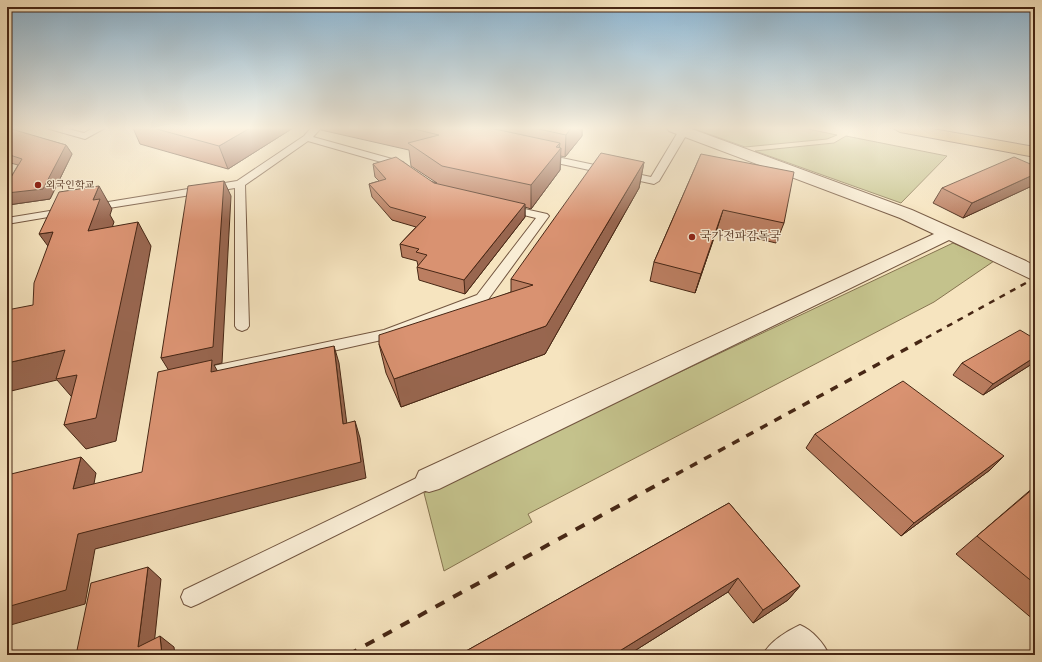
<svg xmlns="http://www.w3.org/2000/svg" width="1042" height="662" font-family="'Old Standard TT','Noto Serif KR',serif">
<style>
.green{fill:#c4c28c;stroke:#867450}
.lines{fill:none;stroke-linecap:round;stroke-linejoin:round}
.service-casing{stroke:#735640;stroke-width:2}
.minor-casing{stroke:#735640;stroke-width:2}
.primary-casing{stroke:#472715;stroke-width:2}
.service{fill:#f9edd5;fill-rule:evenodd}
.minor{fill:#f9edd5;fill-rule:evenodd}
.primary{fill:#ebc280;fill-rule:evenodd}
.rail-far2{stroke:#472715;stroke-width:2.5;stroke-dasharray:6 6;stroke-linecap:butt}
.rail-far1{stroke:#472715;stroke-width:3.5;stroke-dasharray:8 8;stroke-linecap:butt}
.rail{stroke:#472715;stroke-width:4;stroke-dasharray:10 10;stroke-linecap:butt}
.wall{fill:#bb7e61;stroke:#472715}
.shaded-wall{fill:#98664f;stroke:#472715}
.building{fill:#d99271;stroke:#472715}
.poi-dot{fill:#8f2418;stroke:#f9edd5;stroke-width:1.5}
.labels{text-anchor:middle;dominant-baseline:central;stroke-width:3;stroke-linejoin:round;paint-order:stroke}
.far-poi-label{font-size:10px;fill:#472715;stroke:#f9edd5;text-anchor:start}
.poi-label{font-size:12px;fill:#472715;stroke:#f9edd5;text-anchor:start}
</style>
<rect width="100%" height="100%" fill="#f6e4bf"/>
<filter id="stains"><feTurbulence type="fractalNoise" baseFrequency=".005" numOctaves="4"/><feColorMatrix values="0 0 0 0 .2 0 0 0 0 .09 0 0 0 0 .02 0 0 0 .5 -.17"/></filter>
<radialGradient id="worn" r=".72"><stop offset=".6" stop-color="#630" stop-opacity="0"/><stop offset="1" stop-color="#630" stop-opacity=".3"/></radialGradient>
<g class="green">
<path d="M692,128H803L837,135L827,139L745,147Z"/>
<path d="M846,136L947,156L901,203L755,151L834,143Z"/>
<path d="M953,243L994,261L934,302L528,514L532,522L444,571L424,493Z"/>
</g>
<g class="lines">
<g class="service-casing">
<g id="service">
<path d="M46,128H64L84,133L93,128H105L85,139Z"/>
<path d="M311,128H321L313,137L403,162L409,167L404,170L395,166L308,141L245,185L249,326L247,329L242,331L237,329L235,326V188L90,211L84,208L90,205L237,181L304,136Z"/>
<path d="M683,129L688,132L659,181L654,184L543,160L538,157L543,154L651,177L678,132Z"/>
<path d="M507,205L547,214L549,216L487,301L386,339L199,381L194,379L191,375L194,371L199,369L384,330L477,295L536,218L503,210L501,208Z"/>
<path d="M68,208L72,209L74,211L72,213L7,224V218Z"/>
<path d="M429,472L435,474L438,480L435,486L198,604L191,607L184,604L181,597L184,590Z"/>
<path d="M800,625C812,630 824,643 829,655H803L799,650L792,655H763C769,642 787,631 800,625Z"/>
</g>
</g>
<g class="minor-casing">
<path id="minor" d="M667,128H689L912,210L1026,261L1035,266V281L949,240L439,489L429,492L419,489L415,480L419,471L934,234L900,218L669,131Z"/>
</g>
<g class="primary-casing">
<path id="primary" d="M893,128H927L1035,147V157L900,132Z"/>
</g>
<use href="#service" class="service"/>
<use href="#minor" class="minor"/>
<use href="#primary" class="primary"/>
<path class="rail-far2" d="M926,338L1035,278"/>
<path class="rail-far1" d="M662,482L928,337"/>
<path class="rail" d="M348,655L664,481"/>
</g>
<g class="wall">
<path d="M133,128H293L228,169L140,144Z"/>
<path d="M321,128H582V136L565,157L561,156L560,170L531,209L525,207V217L465,294L419,280L417,267L418,266L417,261L402,257L400,244L416,227L392,220L372,197L369,184L379,181L375,177L373,164L437,183L411,166L409,150L321,130Z"/>
<path d="M7,129L66,145L72,154L50,199L8,205L7,203V184L18,165L7,162Z"/>
<path d="M701,154L784,223L776,243L717,229L695,293L650,281L654,262Z"/>
<path d="M644,162L639,188L545,354L401,407L386,373L379,344L511,292V279Z"/>
<path d="M1035,166V183L1034,185L963,218L933,203L942,188Z"/>
<path d="M1035,339V362L983,395L953,375L962,363Z"/>
<path d="M815,434L990,470L901,536L806,448Z"/>
<path d="M1035,486V621L956,554Z"/>
<path d="M729,503L800,586L788,600L753,623L728,592L628,655H459Z"/>
</g>
<g class="shaded-wall">
<path d="M250,128H293L228,169L219,146Z"/>
<path d="M571,128H582V136L565,157L566,135Z"/>
<path d="M560,143L559,150L561,148L560,170L531,209V185L556,147Z"/>
<path d="M66,145L72,154L50,199L8,205L7,203V193Z"/>
<path d="M644,162L639,188L545,354L401,407L394,379L546,326Z"/>
<path d="M1035,174V183L1034,185L963,218L972,203Z"/>
<path d="M224,181L231,196L222,363L214,365L221,377L171,374L161,358Z"/>
<path d="M99,186L112,209L110,215L114,222L103,254L88,231L93,200Z"/>
<path d="M525,204V217L465,294L464,280Z"/>
<path d="M723,210L717,229L695,293L701,274Z"/>
<path d="M138,222L151,246L116,441L86,449L64,425Z"/>
<path d="M53,232L56,257L39,234Z"/>
<path d="M334,346L339,363L349,440L343,424Z"/>
<path d="M65,350L84,374L77,403L57,380L7,392V363Z"/>
<path d="M1035,357V362L983,395L993,384Z"/>
<path d="M355,421L360,438L366,478L95,549L85,604L7,626V607L78,534Z"/>
<path d="M1004,456L990,470L901,536L914,523Z"/>
<path d="M81,457L96,473L90,505L73,489Z"/>
<path d="M148,567L161,579L153,655L138,647Z"/>
<path d="M738,578L728,592L628,655H613Z"/>
<path d="M800,586L788,600L753,623L763,610Z"/>
<path d="M160,636L174,647L175,655H162Z"/>
</g>
<g class="building">
<path d="M8,128L66,145L43,189L7,193V184L22,159L7,154V129Z"/>
<path d="M153,128H250L219,146Z"/>
<path d="M410,128H490L560,143L556,147L561,148L531,185L442,166L408,143L439,135Z"/>
<path d="M534,128H571L566,135Z"/>
<path d="M601,153L644,162L546,326L394,379L379,344V335L533,285L511,279Z"/>
<path d="M701,154L794,172L784,223L723,210L701,274L654,262Z"/>
<path d="M396,157L434,183L525,204L464,280L417,267L427,255L416,252L419,249L400,244L426,217L390,207L369,184L386,179L373,164Z"/>
<path d="M1014,157L1035,166V174L972,203L942,188Z"/>
<path d="M224,181L213,347L161,358L188,186Z"/>
<path d="M99,186L93,200L100,199L88,231L138,222L96,418L64,425L77,375L56,379L65,350L7,363V310L33,305L34,283L53,232L39,234L59,192Z"/>
<path d="M1020,330L1035,339V357L993,384L962,363Z"/>
<path d="M334,346L343,424L355,421L361,462L78,534L66,590L7,607V475L81,457L73,489L142,472L158,372L212,360L211,372Z"/>
<path d="M903,381L1004,456L914,523L815,434Z"/>
<path d="M1035,487V584L977,536Z"/>
<path d="M729,503L800,586L763,610L738,578L613,655H459Z"/>
<path d="M148,567L138,647L160,636L162,655H76L91,583Z"/>
</g>
<linearGradient id="sky" x2="0" y2="1"><stop stop-color="#8bb7d6"/><stop offset="0.58" stop-color="#fbf3e2"/><stop offset="1" stop-color="#fbf3e2" stop-opacity="0"/></linearGradient>
<rect width="1042" height="221" fill="url(#sky)"/>
<g class="poi-dot">
<circle cx="38" cy="185" r="4"/>
<circle cx="692" cy="237" r="4"/>
</g>
<g class="labels">
<g class="far-poi-label">
<text x="46" y="185">외국인학교</text>
</g>
<g class="poi-label">
<text x="700" y="237">국가전파감독국</text>
</g>
</g>
<rect width="1042" height="662" fill="none" stroke="#f6e4bf" stroke-width="24"/>
<rect x="8" y="8" width="1026" height="646" fill="none" stroke="#472715" stroke-width="2"/>
<rect x="12" y="12" width="1018" height="638" fill="none" stroke="#472715"/>
<rect width="100%" height="100%" filter="url(#stains)"/>
<rect width="100%" height="100%" fill="url(#worn)"/>
</svg>
